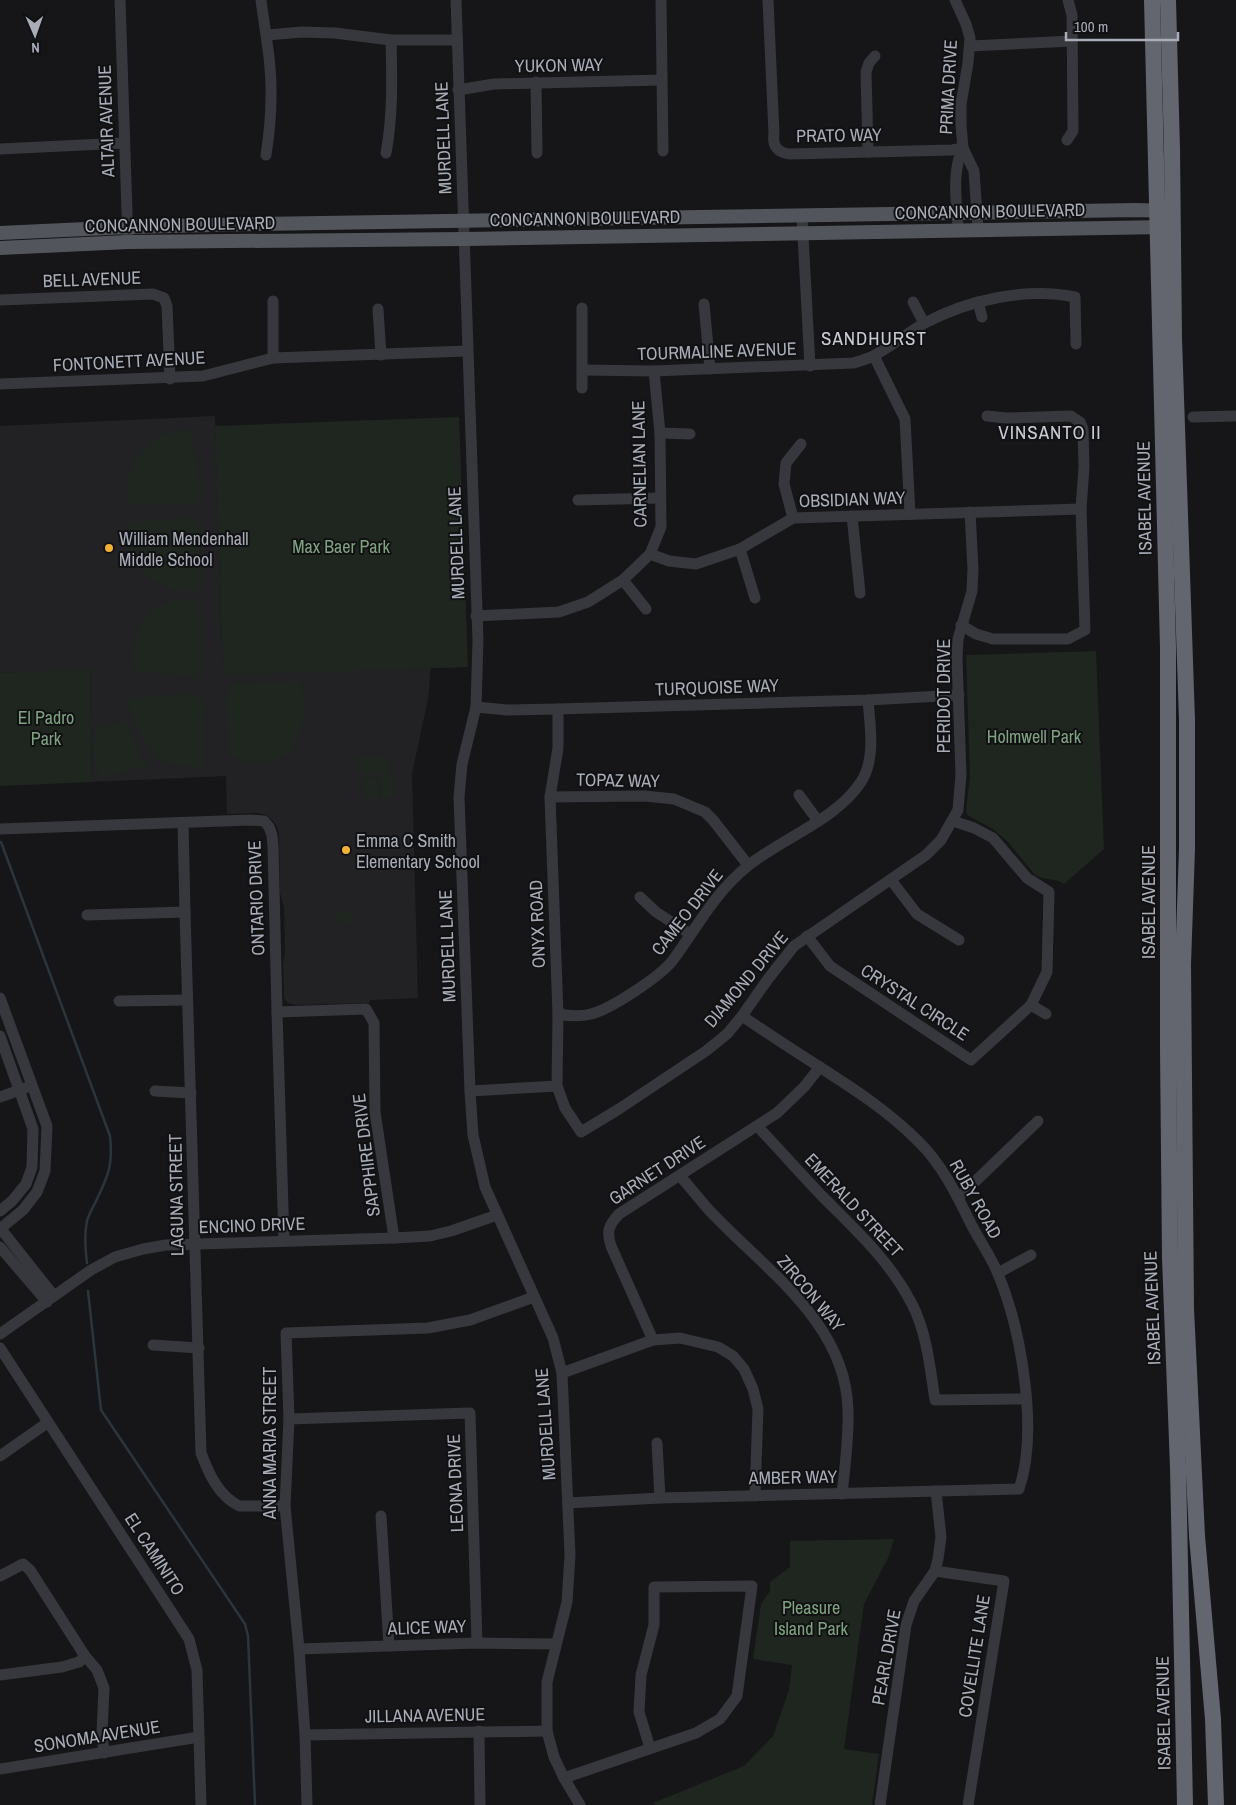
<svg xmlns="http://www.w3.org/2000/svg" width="1236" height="1805" font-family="'Archivo Narrow',sans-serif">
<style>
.built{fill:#222225}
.green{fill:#1e261f}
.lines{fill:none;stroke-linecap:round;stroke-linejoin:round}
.stream{stroke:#2c353c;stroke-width:2.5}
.minor{stroke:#37383d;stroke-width:11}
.major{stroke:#53555c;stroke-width:14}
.highway{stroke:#63666e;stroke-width:16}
.poi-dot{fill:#f2b134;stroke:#111113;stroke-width:2}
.labels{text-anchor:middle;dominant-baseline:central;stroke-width:4;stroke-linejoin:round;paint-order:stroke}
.street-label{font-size:18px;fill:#a8adb8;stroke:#111113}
.poi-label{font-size:18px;fill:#a8adb8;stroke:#111113;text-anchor:start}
.park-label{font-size:18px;fill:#7fa381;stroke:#111113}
.neighbourhood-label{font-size:19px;letter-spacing:1px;fill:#c9ccd4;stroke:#111113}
</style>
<rect width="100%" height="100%" fill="#161618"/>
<path class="built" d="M215,416L223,674L431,667L428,699L412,774L418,998L370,1000L369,1003L295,1005L288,1003L284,998L283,964L285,950L284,907L280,893L279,833L276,825L272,820L266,815L258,813L227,814L226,776L92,782L90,670L0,673V426Z"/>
<g class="green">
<path d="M459,417L468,667L223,675L215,426Z"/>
<path d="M176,430L191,431L202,496L193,505H129L126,482L137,457L155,438Z"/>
<path d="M191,518L201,528L200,590H174L153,580L139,566L130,552L129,522Z"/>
<path d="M181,599L199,600L203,668L194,677L132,670C133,632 139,609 181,599Z"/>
<path d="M1096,651L1104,849L1064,884C1055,877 1044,881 1035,875L1007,841L993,829L967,815L966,810L970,777L966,655Z"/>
<path d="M90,669L92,782L0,786V673Z"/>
<path d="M301,681L305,708L300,733L287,755L269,763L241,761L228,753L226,692L233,684Z"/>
<path d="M194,693L205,702L204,767C191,767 169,765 158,757C142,743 130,719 127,698Z"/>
<path d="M126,721L143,761L149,764L145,770L140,767L115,774L99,776C95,762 87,736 103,727C109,724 120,723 126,721Z"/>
<path d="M385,756L388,758L389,772L386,774H361L358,772L357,759L359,757Z"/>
<path d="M393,776L394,797L381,798L380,777Z"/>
<path d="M377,777L378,798H365L364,778Z"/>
<path d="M338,910L352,913V921L351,923C342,925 339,922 335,915Z"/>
<path d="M894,1539L889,1556L864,1604L844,1749L879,1754L872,1805H656L653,1803L744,1766L773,1736L789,1690L792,1665L753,1659L761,1604L770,1591V1582L790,1567V1541Z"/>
</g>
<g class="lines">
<g class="stream">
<path d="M1,842L110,1136C113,1164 109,1174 97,1199C94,1206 89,1213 87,1221C84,1235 85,1248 87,1263"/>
<path d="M88,1291L101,1410L245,1624L248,1636L255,1805"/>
</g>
<g class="minor">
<path d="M120,0L128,242"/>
<path d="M261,0C265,32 272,64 271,97C271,116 269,136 266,155"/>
<path d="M456,0L478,640L476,707L462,764L459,797L470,1091L473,1135L485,1187L553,1338L562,1373L570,1555L567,1602L547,1682V1731L554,1757L564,1778L580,1805"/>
<path d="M661,0L663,151"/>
<path d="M768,0L774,134C772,146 778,153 790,154L952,150L963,148"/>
<path d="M955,0L966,24L970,38L968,63L961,104V125L963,148L974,171L978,229"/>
<path d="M267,35L302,32L335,33L391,40H457"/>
<path d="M970,46L1072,41"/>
<path d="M536,82L537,153"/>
<path d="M458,90L494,84L661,80"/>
<path d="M1067,140L1073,131L1072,15L1068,0"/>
<path d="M0,149L124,143"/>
<path d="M868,152L866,72L869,63L875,56"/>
<path d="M386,153C393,115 392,79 391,40"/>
<path d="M802,217L810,366"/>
<path d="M958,229C957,202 951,173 963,148"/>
<path d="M0,300L153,294L164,298L167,306L170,379"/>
<path d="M273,301V358"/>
<path d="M913,302L924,323"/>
<path d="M978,302L982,317"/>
<path d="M704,304L710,369"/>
<path d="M582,308V388"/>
<path d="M378,309L381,355"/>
<path d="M874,356L905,419L910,514"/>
<path d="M583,370L654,371L853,363C860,361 868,359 875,355C891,346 907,334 923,324C967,300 1026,287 1075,297L1076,344"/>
<path d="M0,384L203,376L273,358L467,351"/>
<path d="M1193,417L1236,416"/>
<path d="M660,433L690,434"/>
<path d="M578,500L660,498"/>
<path d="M852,516L860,593"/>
<path d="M793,518L784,484L786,463L801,444"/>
<path d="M740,549L755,598"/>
<path d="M650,554L661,527L660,433L654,371"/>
<path d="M623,580L646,609"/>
<path d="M476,616L559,612L588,602L623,580L650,554L669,561L696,564L740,549L793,518L1081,509"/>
<path d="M961,625L976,634L993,639H1068L1085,630L1081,509L1084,467L1083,429L1080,422L1071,416L1006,418L987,416"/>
<path d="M476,707L507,710L558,709L868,700L959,695"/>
<path d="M558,709V748L550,797L558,1014L557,1086L565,1108L581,1132L619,1109L706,1051L727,1034L742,1016L768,979L794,946L926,855L941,840L958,810L961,775L957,658L958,639L972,591L973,569L970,512"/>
<path d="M799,795L818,821"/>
<path d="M550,797L645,796L674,799L705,812L713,820L748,865"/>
<path d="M183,823L185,912L201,1453C209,1474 218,1495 239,1506H285"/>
<path d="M0,829L250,820L264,821L269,827L272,835L273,846L277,1012L284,1241"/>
<path d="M891,880L917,914L959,940"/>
<path d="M640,897L656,912L690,934"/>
<path d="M87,915L185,912"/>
<path d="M807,936L830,966L971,1060L1031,1005L1047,972L1049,892L1027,878L993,838L974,828L953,821"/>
<path d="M0,998L47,1126L45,1171L37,1192L23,1210L0,1229"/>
<path d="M119,1001L187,1000"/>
<path d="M1031,1005L1046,1014"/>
<path d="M277,1012L366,1009L374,1023L375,1112L394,1238"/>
<path d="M558,1014C569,1016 580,1017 591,1014C611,1009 661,976 673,960C698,926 715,892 749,865C783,838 837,819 861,782C876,759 870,726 868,700"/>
<path d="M0,1036L33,1129L32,1167L26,1184L12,1201L0,1211"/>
<path d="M155,1091L191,1093"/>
<path d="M470,1091L557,1086"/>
<path d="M0,1097L25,1088"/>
<path d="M757,1126C779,1149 800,1173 822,1196C856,1230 890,1261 912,1304C927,1333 930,1368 935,1400L1026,1399"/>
<path d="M680,1176C690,1187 699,1199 709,1210C764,1269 846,1322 848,1410C849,1438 845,1466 842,1494"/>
<path d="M958,1198L1038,1121"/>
<path d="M0,1228L54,1296"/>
<path d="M0,1247L47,1302"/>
<path d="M998,1273L1031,1255"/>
<path d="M0,1334L91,1270L115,1257L143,1249L166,1245L394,1238L430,1236L451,1231L497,1215"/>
<path d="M653,1340L611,1246C606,1231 609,1225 619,1214L777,1113L804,1087L820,1067"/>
<path d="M153,1345L199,1348"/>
<path d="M0,1348L189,1639L197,1670L201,1805"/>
<path d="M562,1373L653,1340L680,1338L718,1347L733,1356L744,1369L753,1389L758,1409L755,1496"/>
<path d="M289,1419L470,1413L477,1643"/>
<path d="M657,1443L660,1498"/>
<path d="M0,1456L47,1423"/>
<path d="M568,1503L660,1498L1019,1489C1039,1431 1021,1329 998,1274C991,1256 979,1240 971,1224C957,1195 941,1163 918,1141C888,1111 854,1089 818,1066C793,1050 767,1033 742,1016"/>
<path d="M381,1516L389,1646"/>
<path d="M935,1571L1004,1581L968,1805"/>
<path d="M0,1576L23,1564L30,1570L85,1656L97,1670L104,1688L102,1733L104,1753"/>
<path d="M299,1649L477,1643L556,1644"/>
<path d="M0,1675L62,1667L79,1662L85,1656"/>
<path d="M479,1731L480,1805"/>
<path d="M305,1735L547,1731"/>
<path d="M0,1769L199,1737"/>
<path d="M564,1778L696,1733L720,1719L737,1696L752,1586L654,1587V1625L641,1675L639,1712L650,1748"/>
<path d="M307,1805L305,1735L299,1649L285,1506L289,1419L286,1333L428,1328L470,1320L534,1297"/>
<path d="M880,1805L906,1625L914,1601L935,1571L938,1559L941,1537L936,1491"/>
</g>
<g class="major">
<path d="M0,233L128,227L258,224L1136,210L1168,211"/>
<path d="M0,248L128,242L465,239L1166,227"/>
</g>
<g class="highway">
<path d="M1152,0L1168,648V1050L1170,1258L1178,1467L1185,1805"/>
<path d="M1168,0L1172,149L1174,339L1187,720V849L1183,964L1186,1309L1197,1536L1213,1719L1216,1805"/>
</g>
</g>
<g class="poi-dot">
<circle cx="109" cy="548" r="5"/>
<circle cx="346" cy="850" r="5"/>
</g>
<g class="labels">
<g class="street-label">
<text transform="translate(559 65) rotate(-1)">YUKON WAY</text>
<text transform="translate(948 87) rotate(-87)">PRIMA DRIVE</text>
<text transform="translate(106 121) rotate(-92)">ALTAIR AVENUE</text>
<text transform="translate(839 135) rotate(-1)">PRATO WAY</text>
<text transform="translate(443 138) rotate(-92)">MURDELL LANE</text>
<text transform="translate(990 211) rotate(-1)">CONCANNON BOULEVARD</text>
<text transform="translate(585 218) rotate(-1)">CONCANNON BOULEVARD</text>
<text transform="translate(180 224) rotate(-1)">CONCANNON BOULEVARD</text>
<text transform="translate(92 279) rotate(-2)">BELL AVENUE</text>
<text transform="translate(717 351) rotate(-2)">TOURMALINE AVENUE</text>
<text transform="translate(129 361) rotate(-3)">FONTONETT AVENUE</text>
<text transform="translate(639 464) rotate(-91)">CARNELIAN LANE</text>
<text transform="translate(1144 498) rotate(-91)">ISABEL AVENUE</text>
<text transform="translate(852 499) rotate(-2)">OBSIDIAN WAY</text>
<text transform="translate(456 543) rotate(-92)">MURDELL LANE</text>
<text transform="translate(717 687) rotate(-2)">TURQUOISE WAY</text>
<text transform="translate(943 696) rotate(-90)">PERIDOT DRIVE</text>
<text transform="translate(618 780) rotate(1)">TOPAZ WAY</text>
<text transform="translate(256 898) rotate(-92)">ONTARIO DRIVE</text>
<text transform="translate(1148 902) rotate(-90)">ISABEL AVENUE</text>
<text transform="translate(687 912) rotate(-52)">CAMEO DRIVE</text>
<text transform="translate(537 924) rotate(-92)">ONYX ROAD</text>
<text transform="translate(447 946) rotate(-92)">MURDELL LANE</text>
<text transform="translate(746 979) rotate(-50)">DIAMOND DRIVE</text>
<text transform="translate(915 1002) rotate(33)">CRYSTAL CIRCLE</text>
<text transform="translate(366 1155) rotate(-97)">SAPPHIRE DRIVE</text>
<text transform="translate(657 1170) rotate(-33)">GARNET DRIVE</text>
<text transform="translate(176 1195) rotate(-91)">LAGUNA STREET</text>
<text transform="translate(976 1199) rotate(61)">RUBY ROAD</text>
<text transform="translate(854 1205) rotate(47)">EMERALD STREET</text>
<text transform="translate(252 1225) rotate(-2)">ENCINO DRIVE</text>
<text transform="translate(811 1293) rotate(50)">ZIRCON WAY</text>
<text transform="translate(1152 1308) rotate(-92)">ISABEL AVENUE</text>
<text transform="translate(545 1424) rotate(-94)">MURDELL LANE</text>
<text transform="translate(269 1443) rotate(-90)">ANNA MARIA STREET</text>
<text transform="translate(793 1477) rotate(-1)">AMBER WAY</text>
<text transform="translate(455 1483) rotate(-92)">LEONA DRIVE</text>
<text transform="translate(155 1554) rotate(57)">EL CAMINITO</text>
<text transform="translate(427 1627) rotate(-2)">ALICE WAY</text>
<text transform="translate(974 1656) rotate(-81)">COVELLITE LANE</text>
<text transform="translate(886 1657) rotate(-80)">PEARL DRIVE</text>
<text transform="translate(1163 1713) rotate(-91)">ISABEL AVENUE</text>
<text transform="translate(425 1715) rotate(-1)">JILLANA AVENUE</text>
<text transform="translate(97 1736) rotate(-9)">SONOMA AVENUE</text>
</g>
<g class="poi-label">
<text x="119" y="538">William Mendenhall<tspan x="119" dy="21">Middle School</tspan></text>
<text x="356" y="840">Emma C Smith<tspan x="356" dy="21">Elementary School</tspan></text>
</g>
<g class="park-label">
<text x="341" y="546">Max Baer Park</text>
<text x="46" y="717">El Padro<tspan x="46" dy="21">Park</tspan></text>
<text x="1034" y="736">Holmwell Park</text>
<text x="811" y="1607">Pleasure<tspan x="811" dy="21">Island Park</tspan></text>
</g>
<g class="neighbourhood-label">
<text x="874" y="338">SANDHURST</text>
<text x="1050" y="432">VINSANTO II</text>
</g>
</g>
<g transform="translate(35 35) rotate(178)" stroke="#111113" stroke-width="4" paint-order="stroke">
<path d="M0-4L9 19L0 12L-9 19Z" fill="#a8adb8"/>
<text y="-8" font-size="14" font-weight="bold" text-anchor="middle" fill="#a8adb8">N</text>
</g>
<path d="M1066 32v8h112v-8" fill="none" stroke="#a8adb8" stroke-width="2.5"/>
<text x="1074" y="32" font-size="15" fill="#a8adb8" stroke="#111113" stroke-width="4" paint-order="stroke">100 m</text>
</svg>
